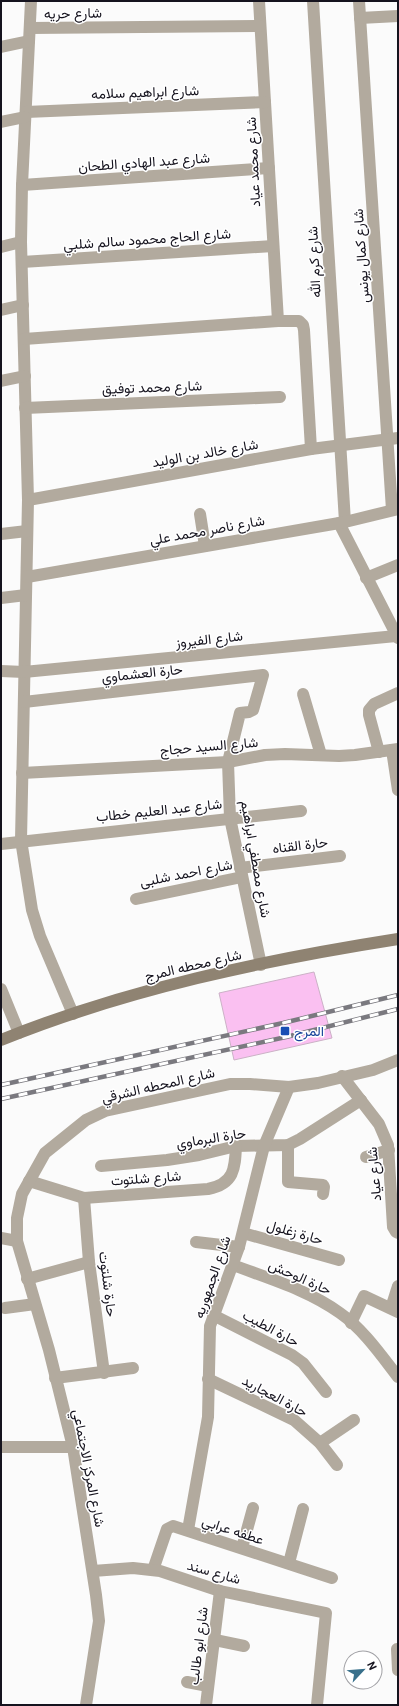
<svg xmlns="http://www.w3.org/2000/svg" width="399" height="1706" font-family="Roboto,Vazirmatn,sans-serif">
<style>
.building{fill:#fac0f1;stroke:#cbb1c6}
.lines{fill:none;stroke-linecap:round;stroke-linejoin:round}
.street{stroke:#b2aa9e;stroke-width:12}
.secondary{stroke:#8f8372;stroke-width:12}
.rail-casing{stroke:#7a797f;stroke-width:4.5}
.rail{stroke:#fff;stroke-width:3;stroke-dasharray:9;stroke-linecap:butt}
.transit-dot{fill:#1a4fb4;stroke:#fff;stroke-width:1.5}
.labels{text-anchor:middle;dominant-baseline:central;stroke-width:3;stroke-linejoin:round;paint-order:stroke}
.street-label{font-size:14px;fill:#15131e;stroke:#fff}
.transit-label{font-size:14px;fill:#164399;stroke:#fff;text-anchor:start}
</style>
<rect width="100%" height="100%" fill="#fbfbfb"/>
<path class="building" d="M314,972L332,1038L234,1060L219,993Z"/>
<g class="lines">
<g class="street">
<path d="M31,1L22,185L21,242L28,500L21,840L32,910L40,936L73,1014"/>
<path d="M259,1L278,321"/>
<path d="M313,1L345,522"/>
<path d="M359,1L392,510"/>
<path d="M360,18L398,16"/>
<path d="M30,28L260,26"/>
<path d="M1,47L29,41"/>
<path d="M26,112L265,102"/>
<path d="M1,122L25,117"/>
<path d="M22,185L269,168"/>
<path d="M1,247L21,242"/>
<path d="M22,262L273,246"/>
<path d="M1,310L23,305"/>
<path d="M24,339L278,321H299L303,325L304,330L311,449"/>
<path d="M1,381L25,376"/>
<path d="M25,408L280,397"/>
<path d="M28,500L311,449L398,438"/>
<path d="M200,514L205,546"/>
<path d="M339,523L398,638"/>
<path d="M1,534L27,531"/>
<path d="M27,577L345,522L398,509"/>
<path d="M366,578L398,565"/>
<path d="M1,598L26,595"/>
<path d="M1,671L24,672L396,636"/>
<path d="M303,694L321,755"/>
<path d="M24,702L263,675L253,710L249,712L240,713L228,762L230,818L261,965"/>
<path d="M392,750L398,790"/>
<path d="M379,752L369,715V710L374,704L398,693"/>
<path d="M22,773L228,762L265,755L285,754L339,756L355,755L398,749"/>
<path d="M1,844L301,811"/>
<path d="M240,868L340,856"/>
<path d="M136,899L242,877"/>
<path d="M1,989L19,1033"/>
<path d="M342,1076L379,1124L388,1145L393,1227L396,1232L398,1233"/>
<path d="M288,1145V1182L323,1185L324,1187L323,1194"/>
<path d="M366,1157L389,1150"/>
<path d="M101,1166L167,1160L199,1155L236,1146L288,1145L300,1139L361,1100"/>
<path d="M29,1181L84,1198L208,1189C234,1184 235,1169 236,1146"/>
<path d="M84,1198L89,1262L104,1373"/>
<path d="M243,1233L339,1260"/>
<path d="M1,1238L17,1241"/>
<path d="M196,1242L239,1247"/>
<path d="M233,1265C270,1279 308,1290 340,1313C363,1329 381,1355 398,1377"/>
<path d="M27,1279L89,1262"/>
<path d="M5,1308L35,1304"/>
<path d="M391,1308L398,1286"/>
<path d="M213,1315L292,1355L303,1363L326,1392"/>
<path d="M351,1323L364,1296L398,1312"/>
<path d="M55,1378L133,1368"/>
<path d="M208,1379L294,1420L320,1443L337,1465"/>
<path d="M320,1443L354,1420"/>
<path d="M1,1447H73"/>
<path d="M188,1530L208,1417L210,1326L239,1247L264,1146L289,1087"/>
<path d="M242,1548L253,1508"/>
<path d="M289,1563L303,1509"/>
<path d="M153,1570L167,1529L173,1526L332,1578"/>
<path d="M93,1571L133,1568L160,1571L220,1591L326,1613L317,1705"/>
<path d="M215,1640L244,1646"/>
<path d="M397,1649L398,1670"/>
<path d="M187,1682L208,1686"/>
<path d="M86,1705L99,1621L96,1595L73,1447L49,1350L17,1241V1218L22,1194L45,1153L86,1120L105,1111L230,1084H250L289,1087L318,1083L373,1070L398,1060"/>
<path d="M206,1705L220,1591"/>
</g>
<path class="secondary" d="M1,1040C127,989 264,960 398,939"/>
<g class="rail-casing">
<g id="rail">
<path d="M1,1085L283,1023L398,995"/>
<path d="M1,1099L286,1037L398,1009"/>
</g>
</g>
<use href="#rail" class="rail"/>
</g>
<rect class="transit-dot" x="280" y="1026" width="10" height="10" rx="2"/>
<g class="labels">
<g class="street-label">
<text transform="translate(73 13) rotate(-1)">شارع حريه</text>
<text transform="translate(145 92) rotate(-2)">شارع ابراهيم سلامه</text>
<text transform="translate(144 162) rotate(-4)">شارع عبد الهادي الطحان</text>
<text transform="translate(253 162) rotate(-93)">شارع محمد عياد</text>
<text transform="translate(147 239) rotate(-4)">شارع الحاج محمود سالم شلبي</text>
<text transform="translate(361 256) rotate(-94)">شارع كمال يونس</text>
<text transform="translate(314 262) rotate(-93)">شارع كرم الله</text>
<text transform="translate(152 387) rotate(-2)">شارع محمد توفيق</text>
<text transform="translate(205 453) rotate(-10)">شارع خالد بن الوليد</text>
<text transform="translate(207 530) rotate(-10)">شارع ناصر محمد علي</text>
<text transform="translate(209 639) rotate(-6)">شارع الفيروز</text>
<text transform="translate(142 673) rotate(-6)">حارة العشماوي</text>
<text transform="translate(209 746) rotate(-5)">شارع السيد حجاج</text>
<text transform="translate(159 810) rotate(-6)">شارع عبد العليم خطاب</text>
<text transform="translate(300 845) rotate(-7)">حارة القناه</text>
<text transform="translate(256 859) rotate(80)">شارع مصطفي ابراهيم</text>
<text transform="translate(186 873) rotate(-11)">شارع احمد شلبى</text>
<text transform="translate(193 965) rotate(-13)">شارع محطه المرج</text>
<text transform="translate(158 1085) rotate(-13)">شارع المحطه الشرقي</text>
<text transform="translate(211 1138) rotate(-9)">حارة البرماوي</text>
<text transform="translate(374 1174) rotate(-95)">شارع عياد</text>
<text transform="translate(146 1178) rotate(-4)">شارع شلتوت</text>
<text transform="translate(295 1232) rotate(16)">حارة زغلول</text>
<text transform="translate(212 1277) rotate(-71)">شارع الجمهوريه</text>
<text transform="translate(300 1277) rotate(24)">حارة الوحش</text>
<text transform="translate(108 1284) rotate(83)">حارة شلتوت</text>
<text transform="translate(271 1328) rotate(28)">حارة الطيب</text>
<text transform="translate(275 1396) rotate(28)">حارة العجاريد</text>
<text transform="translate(89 1468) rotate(79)">شارع المركز الاجتماعي</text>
<text transform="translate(233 1530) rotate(18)">عطفه عرابي</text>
<text transform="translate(214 1572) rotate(16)">شارع سند</text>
<text transform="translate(198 1646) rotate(-83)">شارع ابو طالب</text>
</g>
<g class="transit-label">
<text x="294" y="1031">المرج</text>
</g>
</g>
<rect width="399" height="1706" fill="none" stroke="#15131e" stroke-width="4"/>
<g transform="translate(363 1670) rotate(64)"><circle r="19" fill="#ffffff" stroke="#a1a1a5"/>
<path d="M0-3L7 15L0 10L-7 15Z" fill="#38708b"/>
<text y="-6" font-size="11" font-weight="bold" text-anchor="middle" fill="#15131e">N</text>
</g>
</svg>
